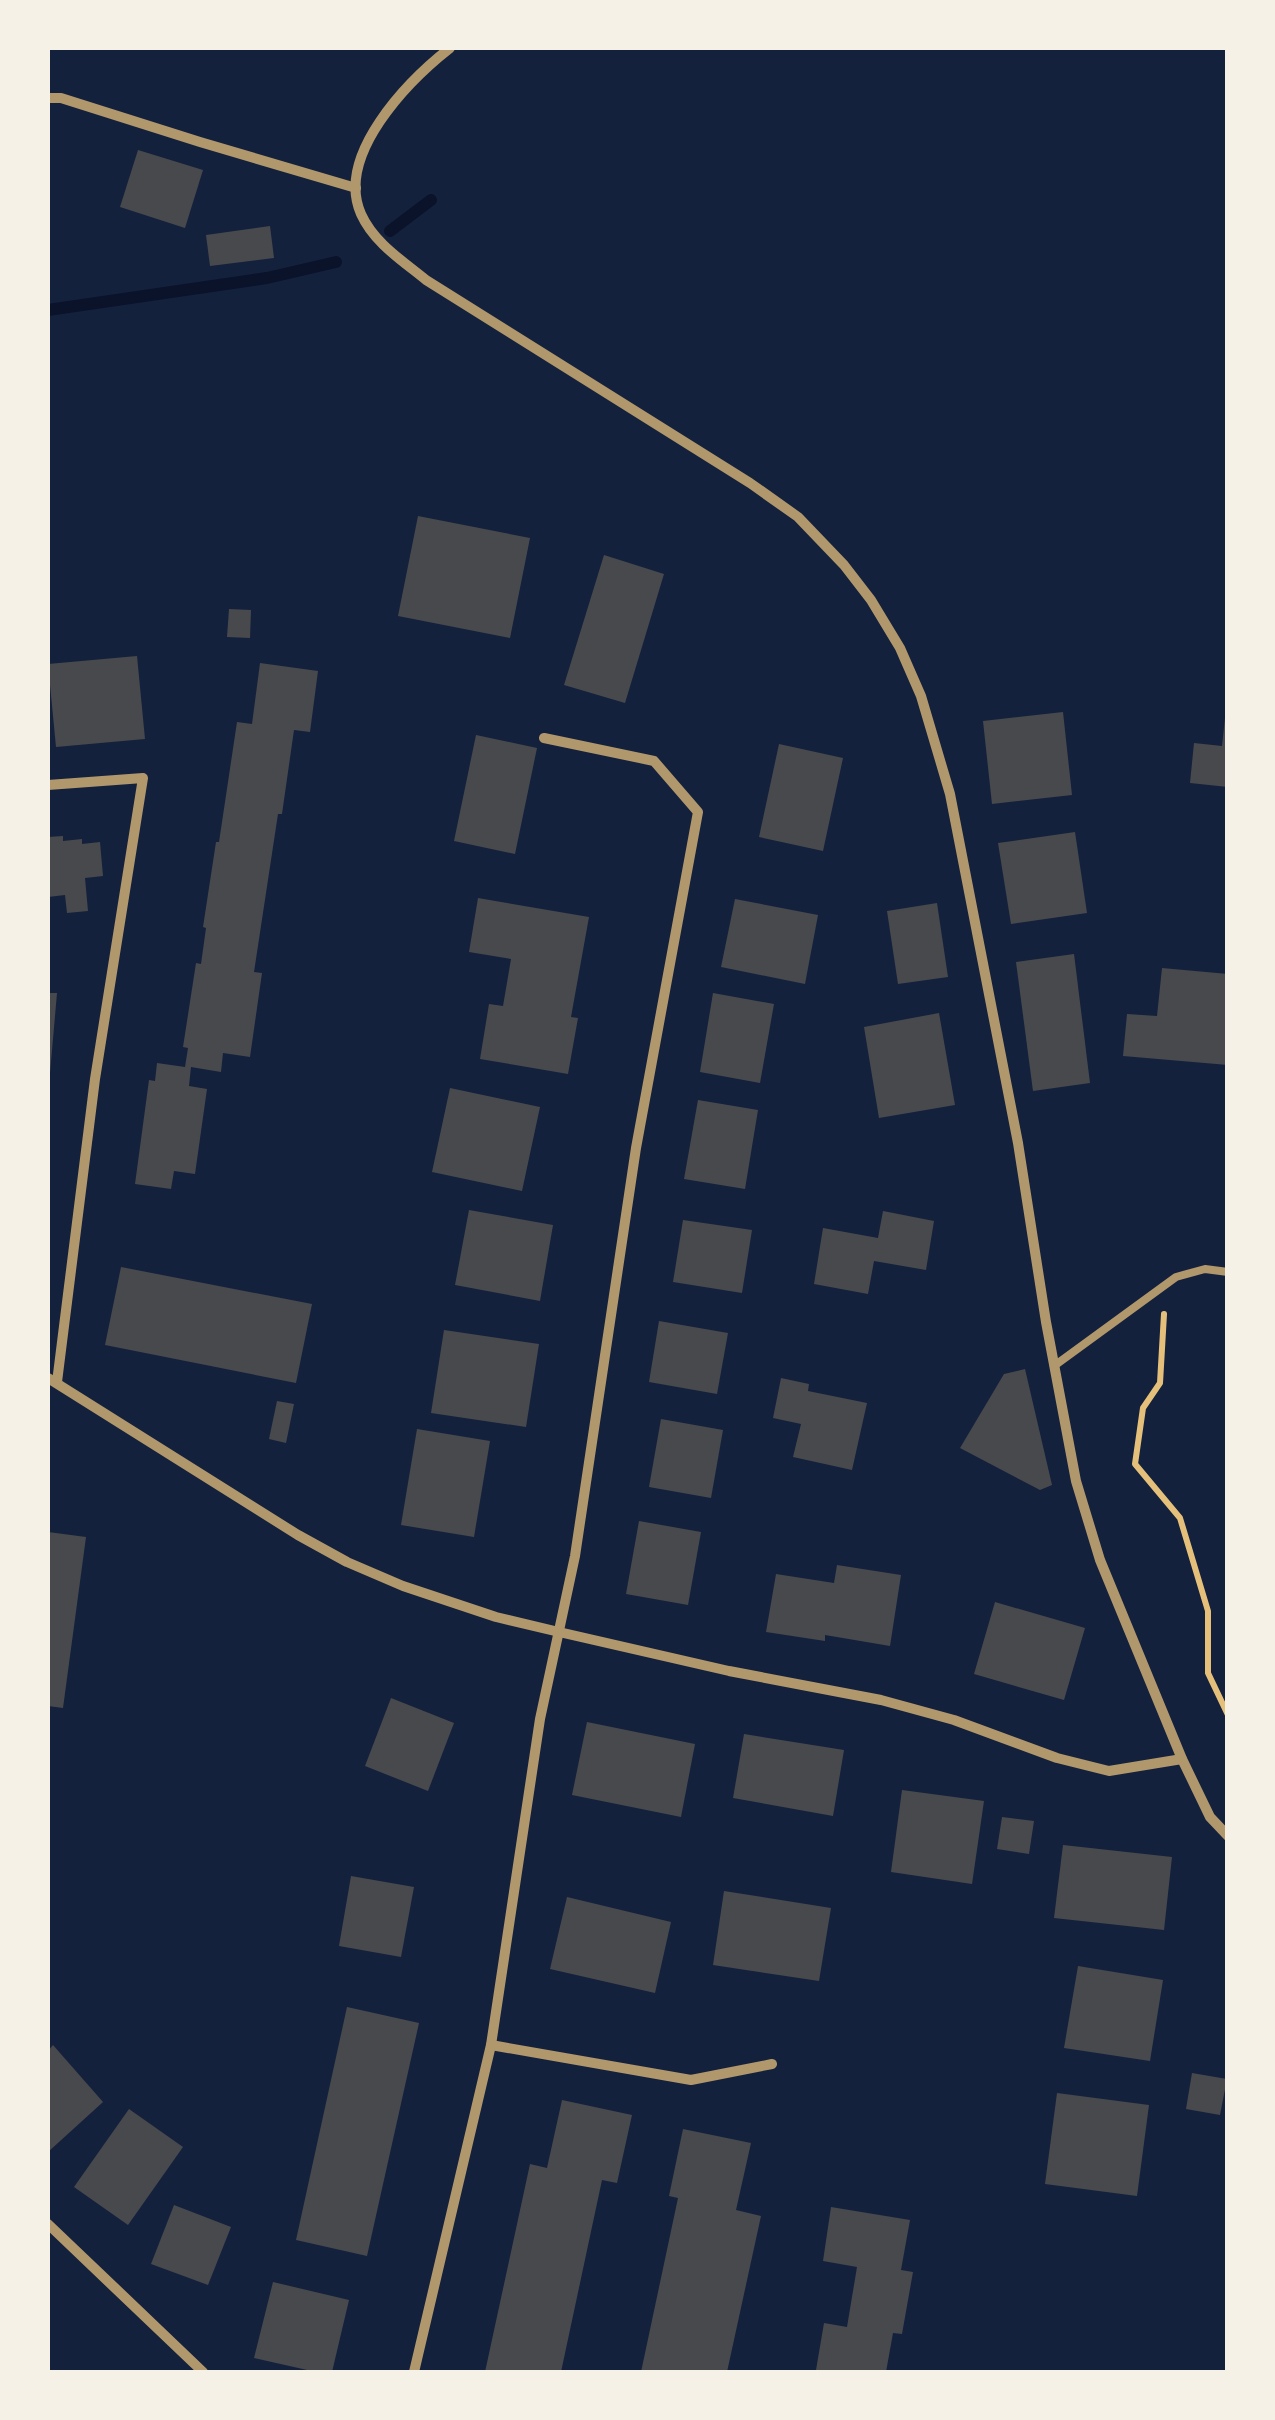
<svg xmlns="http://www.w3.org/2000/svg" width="1275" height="2420" font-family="Barlow,sans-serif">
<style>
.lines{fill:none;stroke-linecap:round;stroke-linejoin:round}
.stream{stroke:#0b132b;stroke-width:12}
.building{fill:#48494c}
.path{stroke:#e5c07b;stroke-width:6}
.service{stroke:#b1986c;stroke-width:8}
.minor{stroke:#b1986c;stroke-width:10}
</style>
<rect width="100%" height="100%" fill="#14213d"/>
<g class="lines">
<g class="stream">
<path d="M390,231L431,200"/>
<path d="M48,310L267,278L336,262"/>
</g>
</g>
<g class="building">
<path d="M138,150L203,170L185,228L120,207Z"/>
<path d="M270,226L274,258L210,266L206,235Z"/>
<path d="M418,516L530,538L510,638L398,616Z"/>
<path d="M604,555L664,574L625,703L564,685Z"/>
<path d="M229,609L251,610L250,638L227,637Z"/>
<path d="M137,656L145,739L56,747L48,664Z"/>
<path d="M260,663L318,671L310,732L294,730L282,814H278L254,972L262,973L250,1057L223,1053L221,1072L191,1067L189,1086L207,1089L195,1174L174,1171L171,1189L135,1184L149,1080L155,1081L157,1063L185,1067L188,1048L183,1047L196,963L201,964L206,928L203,927L216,842H219L237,722L252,724Z"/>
<path d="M1063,712L1072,795L992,804L983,721Z"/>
<path d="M1225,718L1228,719V787L1190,783L1194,743L1222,746Z"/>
<path d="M476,735L537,748L515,854L454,841Z"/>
<path d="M779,744L843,758L823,851L759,837Z"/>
<path d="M1075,832L1087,913L1011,924L998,843Z"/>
<path d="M63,836V841L82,839V844L100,842L103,876L85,878L88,911L67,913L65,895L48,897V837Z"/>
<path d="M478,898L589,917L571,1017L578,1018L568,1074L480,1059L489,1004L503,1006L511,959L469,952Z"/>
<path d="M735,899L818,915L805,984L721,967Z"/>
<path d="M937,903L948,977L898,984L887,911Z"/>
<path d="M1074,954L1090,1083L1033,1091L1016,962Z"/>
<path d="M1162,968L1228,974V1065L1123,1056L1127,1014L1157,1016Z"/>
<path d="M48,993H57L50,1073H48Z"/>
<path d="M713,993L774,1004L760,1083L700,1072Z"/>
<path d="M939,1013L955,1105L879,1118L864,1027Z"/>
<path d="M450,1088L540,1107L522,1191L432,1172Z"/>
<path d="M698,1100L758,1110L745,1189L684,1179Z"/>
<path d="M469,1210L553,1225L540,1301L455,1285Z"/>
<path d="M883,1211L934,1221L926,1270L874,1261L868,1294L814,1284L823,1228L878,1238Z"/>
<path d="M683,1220L752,1230L742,1293L673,1282Z"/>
<path d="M121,1267L312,1304L296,1383L105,1345Z"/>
<path d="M659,1321L728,1333L717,1394L649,1382Z"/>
<path d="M444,1330L539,1344L526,1427L431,1413Z"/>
<path d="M1025,1369L1052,1485L1040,1490L960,1448L1004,1374Z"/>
<path d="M781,1378L809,1384L808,1391L867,1403L852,1470L793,1457L801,1424L773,1418Z"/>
<path d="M277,1401L294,1404L286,1443L269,1439Z"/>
<path d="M661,1419L723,1430L711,1498L649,1487Z"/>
<path d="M417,1429L490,1441L474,1537L401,1525Z"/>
<path d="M639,1521L701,1532L688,1605L626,1594Z"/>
<path d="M48,1532L86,1537L63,1708L48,1706Z"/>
<path d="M837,1565L901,1575L890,1646L825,1635V1641L766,1632L776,1574L834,1583Z"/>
<path d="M995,1602L1085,1628L1064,1700L974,1674Z"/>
<path d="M391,1698L454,1723L428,1791L365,1766Z"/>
<path d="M587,1722L695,1744L681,1817L572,1795Z"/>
<path d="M744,1734L844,1750L833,1816L733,1798Z"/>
<path d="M902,1790L984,1801L972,1884L891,1872Z"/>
<path d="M1002,1817L1034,1821L1029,1854L997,1849Z"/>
<path d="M1063,1845L1172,1857L1164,1930L1054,1918Z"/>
<path d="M351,1876L414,1887L401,1957L339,1946Z"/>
<path d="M724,1891L831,1908L819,1981L713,1965Z"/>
<path d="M567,1897L671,1922L655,1993L550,1969Z"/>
<path d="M1078,1966L1163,1980L1150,2061L1064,2048Z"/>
<path d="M347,2007L419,2023L367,2256L296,2240Z"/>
<path d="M53,2045L103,2102L48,2152V2051Z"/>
<path d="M1192,2073L1227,2079L1220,2115L1186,2109Z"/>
<path d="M1057,2093L1149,2105L1137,2196L1045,2184Z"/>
<path d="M562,2100L632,2115L617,2183L602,2180L561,2372H485L530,2164L547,2168Z"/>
<path d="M129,2109L183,2147L128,2225L74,2187Z"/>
<path d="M683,2129L751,2143L736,2210L761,2216L727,2372H641L678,2198L669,2196Z"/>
<path d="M174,2205L231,2227L208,2285L151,2264Z"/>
<path d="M831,2207L910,2220L901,2270L913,2272L902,2334L893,2333L886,2372H830L816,2370L824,2323L847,2327L857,2267L823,2261Z"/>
<path d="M273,2282L349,2300L332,2372H316L254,2358Z"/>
</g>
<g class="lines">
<path class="path" d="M1164,1314L1160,1383L1143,1408L1135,1464L1180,1518L1208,1611V1673L1228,1715"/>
<path class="service" d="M1054,1366L1176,1277L1205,1269L1228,1272"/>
<g class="minor">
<path d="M450,48C408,81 335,155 361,214C374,243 403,261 426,280L750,483L798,517L844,565L871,600L900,648L921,696L950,794L1018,1143L1046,1322L1076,1481L1100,1560L1182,1759L1210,1817L1228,1836"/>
<path d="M48,98H61L200,142L356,188"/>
<path d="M48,785L143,778L95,1079L57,1382"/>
<path d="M48,1378L298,1535L347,1562L403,1586L496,1617L559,1632L729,1671L881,1700L954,1720L1057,1758L1109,1771L1182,1759"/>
<path d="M491,2045L691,2080L772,2064"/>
<path d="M48,2224L203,2372"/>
<path d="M414,2372L491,2045L540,1719L575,1556L636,1148L698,812L654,761L544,738"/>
</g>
</g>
<rect width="1275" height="2420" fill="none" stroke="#f6f1e7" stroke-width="100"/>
</svg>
